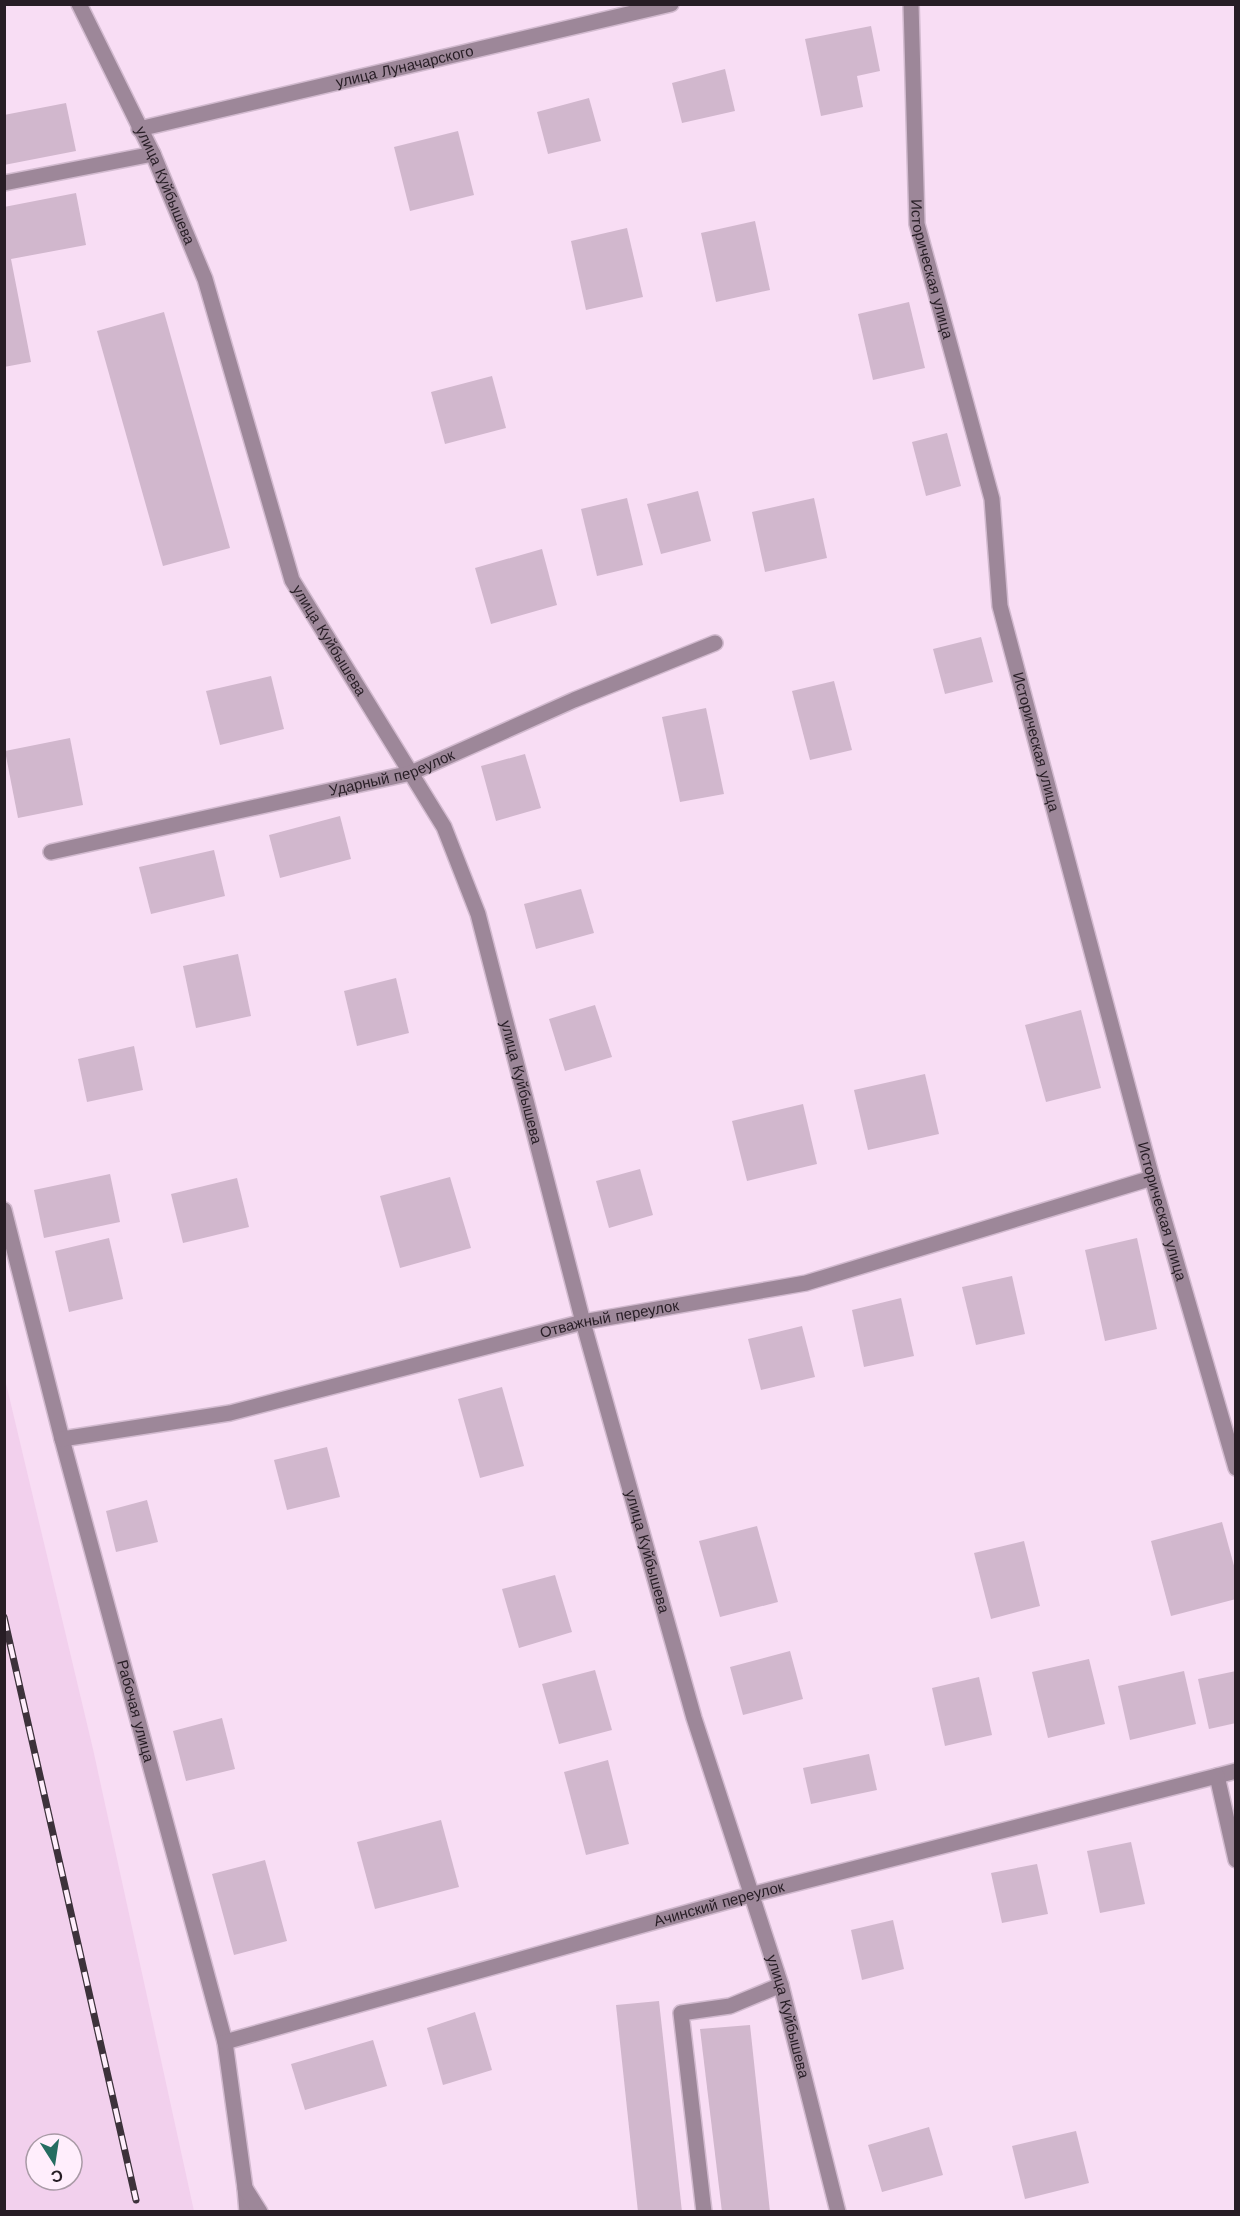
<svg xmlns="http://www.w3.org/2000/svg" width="1240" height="2216" font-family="'Work Sans',sans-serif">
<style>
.built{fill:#f2d0ed;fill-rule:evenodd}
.building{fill:#d1b7cd}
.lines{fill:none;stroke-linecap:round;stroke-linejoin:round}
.lane-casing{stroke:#d2bacf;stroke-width:18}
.street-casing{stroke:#d2bacf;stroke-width:18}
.lane{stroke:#9d8799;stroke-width:15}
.street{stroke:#9d8799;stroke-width:15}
.rail-casing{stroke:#3d323b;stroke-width:7}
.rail{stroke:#ffeefc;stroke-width:4.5;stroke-dasharray:14;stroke-linecap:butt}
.labels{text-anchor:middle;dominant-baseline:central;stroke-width:6;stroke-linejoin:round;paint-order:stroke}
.street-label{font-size:15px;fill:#271d25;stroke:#ffeefc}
</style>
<rect width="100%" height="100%" fill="#f8ddf4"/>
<path class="built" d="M4,1375L93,1749L194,2211H5ZM36,2144H72V2180H36Z"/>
<g class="building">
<path d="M871,26L880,71L857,76L863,107L821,116L805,39Z"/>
<path d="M725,69L735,111L682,123L672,83Z"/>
<path d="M589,98L601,141L548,154L537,112Z"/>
<path d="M66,103L76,151L4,165V115Z"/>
<path d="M458,131L474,195L410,211L394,147Z"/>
<path d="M76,193L86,245L11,259L31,362L4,367V207Z"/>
<path d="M755,221L770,290L716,302L701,233Z"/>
<path d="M627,228L643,297L586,310L571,241Z"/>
<path d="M909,302L925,368L873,380L858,314Z"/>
<path d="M164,312L230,548L163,566L97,331Z"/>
<path d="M492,376L506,428L445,444L431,392Z"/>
<path d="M947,433L961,486L926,496L912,442Z"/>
<path d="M698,491L711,541L661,554L647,504Z"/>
<path d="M627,498L643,565L597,576L581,509Z"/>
<path d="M814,498L827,558L765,572L752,512Z"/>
<path d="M542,549L557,605L491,624L475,568Z"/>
<path d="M981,637L993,682L945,694L933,649Z"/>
<path d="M271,676L284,729L220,745L206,691Z"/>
<path d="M834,681L852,750L810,760L792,691Z"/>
<path d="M706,708L724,794L680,802L662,717Z"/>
<path d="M70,738L83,805L18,818L5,751Z"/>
<path d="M525,754L541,808L496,821L481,766Z"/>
<path d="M340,816L351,859L280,878L269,835Z"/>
<path d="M214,850L225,896L151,914L139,867Z"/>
<path d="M581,889L594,933L536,949L524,904Z"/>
<path d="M238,954L251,1016L196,1028L183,966Z"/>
<path d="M396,978L409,1033L357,1046L344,991Z"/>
<path d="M595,1005L612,1057L565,1071L549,1019Z"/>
<path d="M1081,1010L1101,1088L1046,1102L1025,1025Z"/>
<path d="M134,1046L143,1090L87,1102L78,1059Z"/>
<path d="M925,1074L939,1134L868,1150L854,1090Z"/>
<path d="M803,1104L817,1164L747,1181L732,1121Z"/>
<path d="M640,1169L653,1215L609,1228L596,1181Z"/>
<path d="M110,1174L120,1222L44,1238L34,1190Z"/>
<path d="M450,1177L471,1248L400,1268L380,1196Z"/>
<path d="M237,1178L249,1227L183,1243L171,1194Z"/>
<path d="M109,1238L123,1299L69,1312L55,1251Z"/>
<path d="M1137,1238L1157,1329L1105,1341L1085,1250Z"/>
<path d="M1012,1276L1025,1334L976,1345L962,1287Z"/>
<path d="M901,1298L914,1356L864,1367L852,1310Z"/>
<path d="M802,1326L815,1377L761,1390L748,1339Z"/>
<path d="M502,1387L524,1466L480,1478L458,1399Z"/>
<path d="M327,1447L340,1497L287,1510L274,1460Z"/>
<path d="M147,1500L158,1542L116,1552L106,1511Z"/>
<path d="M1222,1522L1236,1573V1599L1171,1616L1151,1541Z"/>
<path d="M757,1526L778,1602L720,1617L699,1541Z"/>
<path d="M1024,1541L1040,1606L991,1619L974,1553Z"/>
<path d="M555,1575L572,1632L519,1648L502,1589Z"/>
<path d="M790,1651L803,1699L743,1715L730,1667Z"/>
<path d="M1089,1659L1105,1724L1048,1738L1032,1672Z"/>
<path d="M595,1670L612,1730L559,1744L542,1684Z"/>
<path d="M1184,1671L1196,1724L1130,1740L1118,1686Z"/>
<path d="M1236,1671V1723L1209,1729L1198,1679Z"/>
<path d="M979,1677L992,1735L945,1746L932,1688Z"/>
<path d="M222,1718L235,1769L186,1781L173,1731Z"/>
<path d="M869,1754L877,1790L811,1804L803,1768Z"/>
<path d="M608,1760L629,1844L586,1855L564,1772Z"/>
<path d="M441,1820L459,1887L375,1909L357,1842Z"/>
<path d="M1131,1842L1145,1904L1100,1913L1087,1851Z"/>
<path d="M265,1860L287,1941L234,1955L212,1874Z"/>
<path d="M1037,1864L1048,1914L1002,1923L991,1873Z"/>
<path d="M893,1920L904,1969L862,1980L851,1930Z"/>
<path d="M659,2001L682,2212H638L616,2005Z"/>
<path d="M475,2012L492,2070L443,2085L427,2028Z"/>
<path d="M750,2025L770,2212H722L700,2029Z"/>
<path d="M373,2040L387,2086L305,2110L291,2064Z"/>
<path d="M929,2127L943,2175L882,2192L868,2145Z"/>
<path d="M1076,2131L1089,2183L1025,2199L1012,2146Z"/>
</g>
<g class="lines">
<g class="lane-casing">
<g id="lane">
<path d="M4,183L153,154"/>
<path d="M245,2188L247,2212"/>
<path d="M704,2212L681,2013L730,2006L781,1985"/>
</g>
</g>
<g class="street-casing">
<g id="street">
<path id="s1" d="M79,4L153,154L205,279L292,580L444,827L478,914L583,1322L694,1718L781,1985L838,2212"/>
<path id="s2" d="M911,4L917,224L992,499L1000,606L1152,1178L1236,1468"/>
<path id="s3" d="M139,129L671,4"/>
<path id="s4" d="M51,852L411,773L574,700L715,643"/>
<path id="s5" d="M4,1210L62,1439L225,2042L245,2188L260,2212"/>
<path id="s6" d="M62,1439L230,1413L583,1322L806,1283L1152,1178"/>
<path d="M1236,1771L1217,1776L1236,1860"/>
<path id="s7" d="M225,2042L750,1895L1217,1776"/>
</g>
</g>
<use href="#lane" class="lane"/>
<use href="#street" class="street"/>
<g class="rail-casing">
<path id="rail" d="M4,1617L136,2200"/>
</g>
<use href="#rail" class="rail"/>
</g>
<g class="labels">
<g class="street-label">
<text stroke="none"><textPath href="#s3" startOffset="273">улица Луначарского</textPath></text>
<text stroke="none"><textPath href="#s1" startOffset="201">улица Куйбышева</textPath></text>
<text stroke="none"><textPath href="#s2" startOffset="267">Историческая улица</textPath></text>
<text stroke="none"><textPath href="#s1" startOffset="687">улица Куйбышева</textPath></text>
<text stroke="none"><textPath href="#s2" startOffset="753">Историческая улица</textPath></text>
<text stroke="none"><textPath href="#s4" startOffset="350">Ударный переулок</textPath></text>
<text stroke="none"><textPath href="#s1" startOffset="1173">улица Куйбышева</textPath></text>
<text stroke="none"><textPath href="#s2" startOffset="1239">Историческая улица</textPath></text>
<text stroke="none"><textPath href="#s6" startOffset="561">Отважный переулок</textPath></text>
<text stroke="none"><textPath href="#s1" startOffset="1659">улица Куйбышева</textPath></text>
<text stroke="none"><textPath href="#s5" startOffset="518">Рабочая улица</textPath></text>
<text stroke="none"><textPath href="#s7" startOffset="513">Ачинский переулок</textPath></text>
<text stroke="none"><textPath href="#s1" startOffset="2145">улица Куйбышева</textPath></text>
</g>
</g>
<rect width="1240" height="2216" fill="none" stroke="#271d25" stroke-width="12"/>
<g transform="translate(54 2162) rotate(168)"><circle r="28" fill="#ffeefc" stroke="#a99aa6" stroke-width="1.5"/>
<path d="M0-4.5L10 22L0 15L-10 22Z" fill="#256c61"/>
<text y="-9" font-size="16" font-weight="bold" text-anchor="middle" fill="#271d25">С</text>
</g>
</svg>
